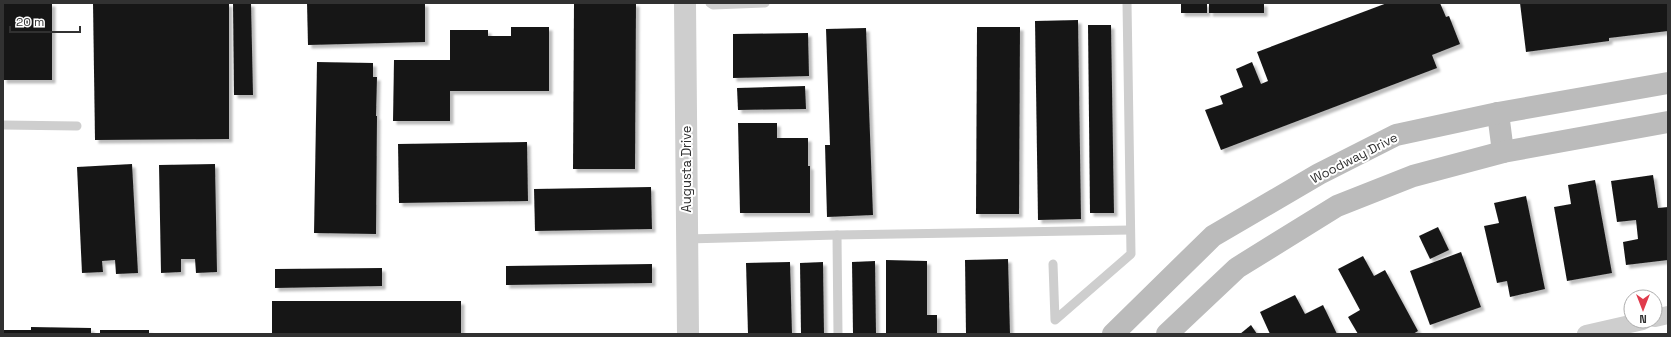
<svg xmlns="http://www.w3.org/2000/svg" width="1671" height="337" font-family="'Space Grotesk',sans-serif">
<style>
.building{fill:#181818;filter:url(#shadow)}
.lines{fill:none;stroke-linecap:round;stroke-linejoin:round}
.service{stroke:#cecece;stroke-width:9}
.minor{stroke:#cecece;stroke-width:18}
.tertiary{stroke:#cecece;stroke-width:22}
.secondary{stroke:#bbb;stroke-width:22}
.labels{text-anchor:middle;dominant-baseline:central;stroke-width:4;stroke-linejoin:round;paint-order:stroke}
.street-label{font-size:13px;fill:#313131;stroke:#fff}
</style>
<defs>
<filter id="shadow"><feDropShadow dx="3.5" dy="3.5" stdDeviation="1" flood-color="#0004"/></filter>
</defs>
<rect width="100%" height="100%" fill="#fff"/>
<g class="building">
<rect x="3" y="3" width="49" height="77"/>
<path d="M93,3H229V139L95,140Z"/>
<path d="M233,3H251L253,95H234Z"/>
<path d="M307,3H425V42L308,45Z"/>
<path d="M574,3H636L635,169H573Z"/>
<rect x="1181" y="3" width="26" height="10"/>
<rect x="1209" y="3" width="55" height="10"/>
<path d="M1387,3H1440L1446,17L1449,16L1460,44L1432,55L1437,68L1221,150L1205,110L1223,104L1220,96L1243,87L1236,69L1252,62L1261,84L1268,81L1257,52Z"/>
<path d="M1520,3H1668V31L1609,38V41L1526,52Z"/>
<path d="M1078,20L1081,219L1038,220L1035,21Z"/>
<path d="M1088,25H1111L1114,213H1090Z"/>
<path d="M511,27H549V91H450V121H393L394,60H450V30H488V36H511Z"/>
<path d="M977,27H1020L1019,214H976Z"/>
<path d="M866,28L873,215L827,217L825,145H830L826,29Z"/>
<path d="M808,33L809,76L733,78V34Z"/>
<path d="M317,62L373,63V77H377L376,116H377L376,234L314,233Z"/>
<path d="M805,86L806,109L738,110L737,88Z"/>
<path d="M738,123H777V138H808V166H810V213H740Z"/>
<path d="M527,142L528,201L399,203L398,144Z"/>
<path d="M132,164L138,273L116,274L115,260L102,261L103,272L82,273L77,167Z"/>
<path d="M215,164L217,272L196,273L195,259H181V272L161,273L159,165Z"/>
<path d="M1653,175L1658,208L1668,207V260L1626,265L1623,242L1638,239L1636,220L1617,222L1611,181Z"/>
<path d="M1595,180L1612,273L1567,281L1554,207L1571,204L1568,185Z"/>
<path d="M651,187L652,229L535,231L534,189Z"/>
<path d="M1526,196L1545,289L1510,297L1507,281L1497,283L1484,226L1499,223L1494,203Z"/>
<path d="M1438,227L1449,250L1430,259L1419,236Z"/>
<path d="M1461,252L1481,307L1430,325L1410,271Z"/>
<path d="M1363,256L1374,276L1385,270L1418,331L1413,334H1358L1348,317L1360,310L1338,269Z"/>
<path d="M1008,259L1010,334H966L965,260Z"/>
<path d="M886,260L927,261V315H937V334H886Z"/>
<path d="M875,261L876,334H853L852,262Z"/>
<path d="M790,262L792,334H748L746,263Z"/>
<path d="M823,262L824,334H801L800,263Z"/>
<path d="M652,264V283L506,285V266Z"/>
<path d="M382,268V286L275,288V269Z"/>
<path d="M1295,295L1305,314L1323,305L1337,334H1270L1260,312Z"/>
<rect x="272" y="301" width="189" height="33"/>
<path d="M1251,325L1257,334H1240Z"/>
<path d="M31,327L91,328V334H3V330H31Z"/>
<rect x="100" y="330" width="49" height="4"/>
</g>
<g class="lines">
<g class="service">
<path d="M710,3L713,5L765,3"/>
<path d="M3,125L77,126"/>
<path d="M837,235L838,334"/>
<path d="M687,239L837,235L1130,230"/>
<path d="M1053,264L1055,320L1131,254L1127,3"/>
</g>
<g class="minor">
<path d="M1655,318L1668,315"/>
<path d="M1586,334L1643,321"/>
</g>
<path class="tertiary" d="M685,3L688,334"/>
<g class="secondary">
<path d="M1498,113L1503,152"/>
<path d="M1113,334L1213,236L1319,174L1396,135L1498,113L1668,83"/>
<path d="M1167,334L1237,268L1337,206L1413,176L1503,152L1668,122"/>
</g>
</g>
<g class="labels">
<g class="street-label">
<text transform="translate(1354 158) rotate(-27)">Woodway Drive</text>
<text transform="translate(686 169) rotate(-90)">Augusta Drive</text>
</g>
</g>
<rect width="1671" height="337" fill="none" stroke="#313131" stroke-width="8"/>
<g transform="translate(1643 309) rotate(180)"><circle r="19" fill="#ffffff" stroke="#adadad"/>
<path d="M0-3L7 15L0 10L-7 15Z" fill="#e03b4c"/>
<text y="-6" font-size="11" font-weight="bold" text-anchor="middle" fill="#313131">N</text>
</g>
<path d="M10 26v6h70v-6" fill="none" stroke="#313131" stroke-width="2"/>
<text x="16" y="26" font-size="12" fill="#313131" stroke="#ffffff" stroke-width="3" paint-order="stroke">20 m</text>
</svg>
